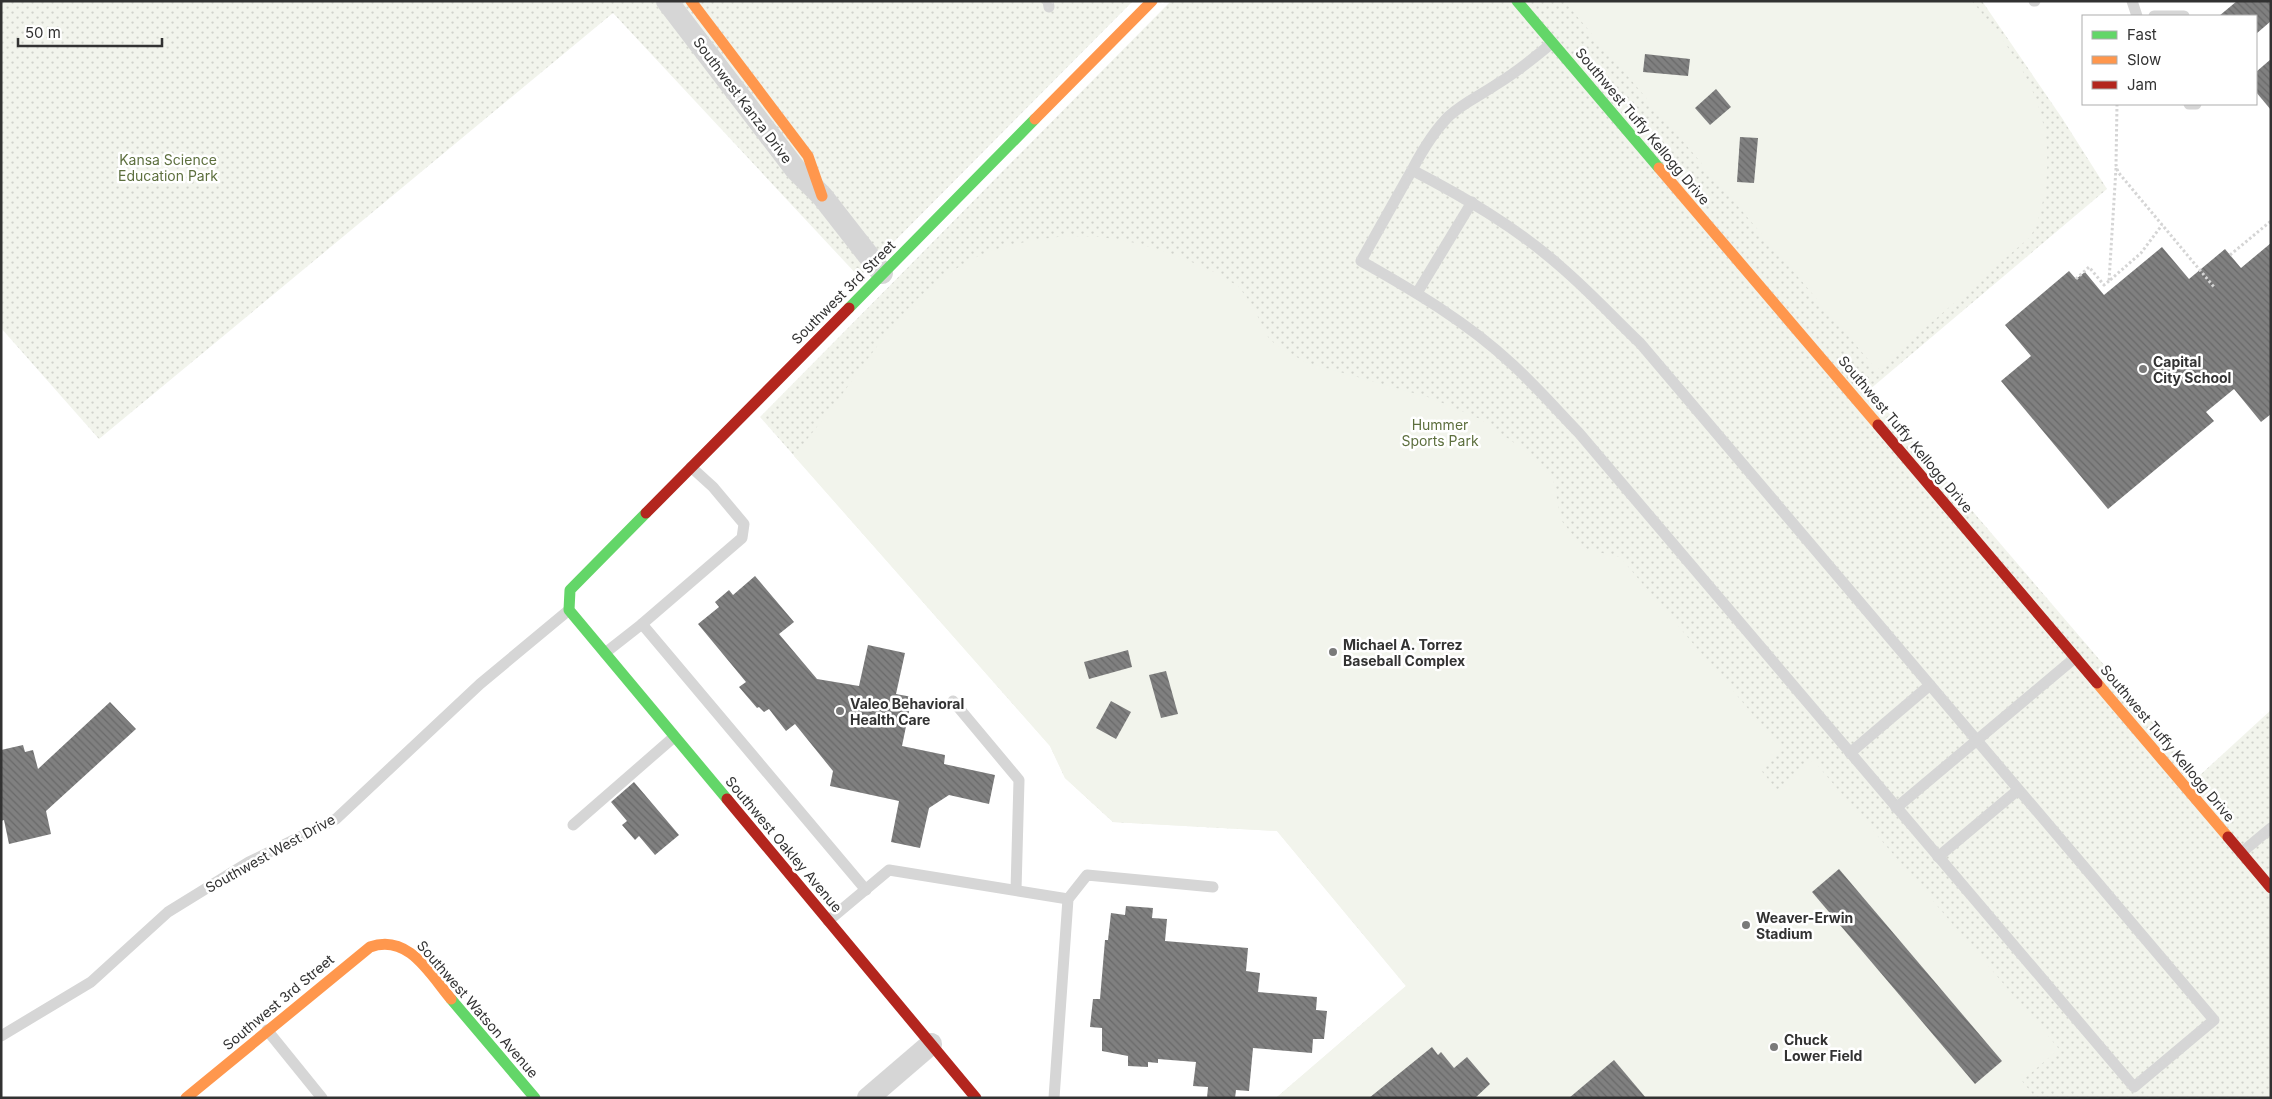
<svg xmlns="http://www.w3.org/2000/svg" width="2272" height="1099" font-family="Inter,sans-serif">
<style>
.park{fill:url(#park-dots)}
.pitch{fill:#f2f4ec}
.building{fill:url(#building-back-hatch)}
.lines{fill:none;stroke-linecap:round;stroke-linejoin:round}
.path{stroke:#d5d5d5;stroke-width:3;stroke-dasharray:2.5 2.5;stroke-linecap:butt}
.lane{stroke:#d6d6d6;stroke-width:11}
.street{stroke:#d6d6d6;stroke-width:22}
.fast{stroke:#63d668;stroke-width:11}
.slow{stroke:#ff974d;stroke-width:11}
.jam{stroke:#b3261e;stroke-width:11}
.poi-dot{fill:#7a7a7a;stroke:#fff;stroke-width:2}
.labels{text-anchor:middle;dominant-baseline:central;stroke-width:5;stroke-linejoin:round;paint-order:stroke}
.street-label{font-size:14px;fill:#323232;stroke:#fff}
.park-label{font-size:14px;fill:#5d6f3e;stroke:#fff}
.poi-label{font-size:14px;font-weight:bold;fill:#323232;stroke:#fff;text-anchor:start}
</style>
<defs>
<pattern id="park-dots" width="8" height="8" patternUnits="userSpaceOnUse" patternTransform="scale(1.25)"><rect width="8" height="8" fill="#f2f4ec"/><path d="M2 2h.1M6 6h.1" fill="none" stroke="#d0d2cb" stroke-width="1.8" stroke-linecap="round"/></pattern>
<pattern id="building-back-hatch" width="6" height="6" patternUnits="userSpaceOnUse" patternTransform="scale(1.25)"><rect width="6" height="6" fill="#808080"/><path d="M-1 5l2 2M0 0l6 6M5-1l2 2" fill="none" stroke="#696969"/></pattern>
</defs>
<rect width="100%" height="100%" fill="#fff"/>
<g class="park">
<path d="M1,1H1133L859,277L613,13L99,439L1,328Z"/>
<path d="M1171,1H1982L2062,118L2107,189L1869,390L2199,776L2271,710V1098H1276L1406,986L1277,831L1113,822L1065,778L1050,746L760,417Z"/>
</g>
<g class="pitch">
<path d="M1564,1H1972C2018,56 2055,108 2046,183C2043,202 2040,221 2030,237L1877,370Z"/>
<path d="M1066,236L1101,237L1136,243L1176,255L1214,272L1238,286L1251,303L1268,337L1275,344L1305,362L1431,398L1480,419L1523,449L1553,478L1561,520L1580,544L1589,550L1620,557L1783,750L1760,769L1777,790L1813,760L2059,1049L2022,1081L2036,1098H1276L1406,986L1277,831L1113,822L1065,778L1050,746L794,456C815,429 837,402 857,374C891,327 918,288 971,260C1000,244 1035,240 1066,236Z"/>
</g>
<g class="building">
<path d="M2237,1H2271V21L2256,34V16H2219Z"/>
<path d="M1645,54L1690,59L1688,76L1643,72Z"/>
<path d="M2271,59V110L2256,92V72Z"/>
<path d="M1716,89L1731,107L1710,125L1695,108Z"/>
<path d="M1740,137L1758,138L1754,183L1737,182Z"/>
<path d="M2271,243V414L2261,422L2234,389L2206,412L2214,421L2108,509L2001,381L2031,356L2005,325L2069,271L2076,279L2085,272L2104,295L2162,247L2189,279L2225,249L2241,268Z"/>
<path d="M755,576L794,622L779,634L817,679L859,686L868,645L905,653L896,694L912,697L902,746L945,755L944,764L995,775L989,804L949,795L929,808L920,848L891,842L899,801L830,786L833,771L795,724L786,731L769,709L764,712L759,707L757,708L739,687L746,682L698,624L719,607L715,602L729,590L733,595Z"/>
<path d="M1128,650L1132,667L1089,679L1084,662Z"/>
<path d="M1166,671L1178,714L1161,718L1149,675Z"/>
<path d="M1111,701L1131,712L1116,739L1096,728Z"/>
<path d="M110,702L136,729L46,811L51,834L9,844L4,820L1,821V750L23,745L25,752L33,750L38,769Z"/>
<path d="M634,782L679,835L655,855L639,836L635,840L622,825L627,821L611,802Z"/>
<path d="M1839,869L2002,1061L1975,1084L1812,892Z"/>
<path d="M1126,906L1153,908L1152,918L1167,919L1165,941L1248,948L1246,971L1260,973L1258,992L1317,997L1316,1010L1327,1011L1324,1039H1313L1312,1053L1253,1048L1249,1091L1236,1090L1235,1098H1207L1208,1087L1193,1086L1196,1062L1158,1059V1063L1148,1062V1067L1128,1066V1056L1102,1051V1028L1090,1027L1093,999H1100L1105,940H1108L1111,913L1125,915Z"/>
<path d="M1432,1047L1438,1055L1441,1052L1454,1068L1467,1057L1490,1084L1475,1098H1369Z"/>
<path d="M1614,1060L1646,1098H1569Z"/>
</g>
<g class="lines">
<g class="path">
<path d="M2117,104L2116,165L2118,172L2214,287"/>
<path d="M2116,168L2109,281L2141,253L2162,225"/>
<path d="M2230,255L2271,221"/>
<path d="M2076,279L2089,267L2104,285L2109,281"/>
</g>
<g class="lane">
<path d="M1048,1L1049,7"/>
<path d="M2034,1H2035"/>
<path d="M2132,1L2137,16"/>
<path d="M2154,16H2184"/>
<path d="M2189,104H2196"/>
<path d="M1412,170C1464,197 1516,227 1561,267C1589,291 1614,318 1640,343L2214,1020L2134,1087L1579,433C1557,410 1536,386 1512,364C1467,322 1414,291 1361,261L1412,170C1422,151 1434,131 1449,116C1463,103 1481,95 1497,84C1517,72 1534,58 1552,43"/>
<path d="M1417,293L1472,202"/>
<path d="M642,624L742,538L744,524L713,487L691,467"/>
<path d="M605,653L642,624L866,890"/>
<path d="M953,701L1019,780L1016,890"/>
<path d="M1850,753L1930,685"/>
<path d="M1896,808L2076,657"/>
<path d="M573,825L674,737"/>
<path d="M2241,853L2271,828"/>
<path d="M1938,857L2018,790"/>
<path d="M828,921L889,870L1068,899"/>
<path d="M267,1030L322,1098"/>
<path d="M1,1036L91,982L168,912L249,862L336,819L480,684L569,610"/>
<path d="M1054,1098L1068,899L1087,875L1213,887"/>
</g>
<g class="street">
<path d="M667,1L796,170L822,196L882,273"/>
<path d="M868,1098L931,1044"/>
</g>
<g class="fast">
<path d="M1517,1L1659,168"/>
<path d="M849,308L1035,119"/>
<path d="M646,513L570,590L569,610L727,799"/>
<path d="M451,999L535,1098"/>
</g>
<g class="slow">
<path d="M691,1L808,156L822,196"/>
<path d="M1035,119L1152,1"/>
<path d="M1659,168L1878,425"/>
<path d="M2097,683L2228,837"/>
<path d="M186,1098L370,947C408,933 430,974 451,999"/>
</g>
<g class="jam">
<path d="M1878,425L2097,683"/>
<path d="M646,513L849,308"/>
<path d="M727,799L976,1098"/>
<path d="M2228,837L2271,888"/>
</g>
</g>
<g class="poi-dot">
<circle cx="2143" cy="369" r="5"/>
<circle cx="1333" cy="652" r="5"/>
<circle cx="840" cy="711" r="5"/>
<circle cx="1746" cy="925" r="5"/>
<circle cx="1774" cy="1047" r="5"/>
</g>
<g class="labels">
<g class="street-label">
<text transform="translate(743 100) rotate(53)">Southwest Kanza Drive</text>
<text transform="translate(1643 126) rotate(50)">Southwest Tuffy Kellogg Drive</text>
<text transform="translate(843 292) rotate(-45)">Southwest 3rd Street</text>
<text transform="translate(1906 434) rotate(50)">Southwest Tuffy Kellogg Drive</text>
<text transform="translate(2168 743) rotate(50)">Southwest Tuffy Kellogg Drive</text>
<text transform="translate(784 844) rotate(50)">Southwest Oakley Avenue</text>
<text transform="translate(270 853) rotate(-29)">Southwest West Drive</text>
<text transform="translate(278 1002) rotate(-40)">Southwest 3rd Street</text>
<text transform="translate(478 1009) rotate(49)">Southwest Watson Avenue</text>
</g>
<g class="park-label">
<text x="168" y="159">Kansa Science<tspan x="168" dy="16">Education Park</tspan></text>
<text x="1440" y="424">Hummer<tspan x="1440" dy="16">Sports Park</tspan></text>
</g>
<g class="poi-label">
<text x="2153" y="361">Capital<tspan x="2153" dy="16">City School</tspan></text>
<text x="1343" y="644">Michael A. Torrez<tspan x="1343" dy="16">Baseball Complex</tspan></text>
<text x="850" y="703">Valeo Behavioral<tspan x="850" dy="16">Health Care</tspan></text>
<text x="1756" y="917">Weaver-Erwin<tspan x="1756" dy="16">Stadium</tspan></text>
<text x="1784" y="1039">Chuck<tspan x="1784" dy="16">Lower Field</tspan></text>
</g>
</g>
<rect width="2272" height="1099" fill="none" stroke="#323232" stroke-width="5"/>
<rect x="2082" y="15" width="175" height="90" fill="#ffffff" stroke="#adadad"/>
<rect x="2092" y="31" width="25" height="8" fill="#63d668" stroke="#adadad"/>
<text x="2127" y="40" font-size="15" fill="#323232">Fast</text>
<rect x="2092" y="56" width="25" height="8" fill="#ff974d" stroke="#adadad"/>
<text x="2127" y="65" font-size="15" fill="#323232">Slow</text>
<rect x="2092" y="81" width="25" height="8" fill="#b3261e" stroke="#adadad"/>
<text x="2127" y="90" font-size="15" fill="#323232">Jam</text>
<path d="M18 38v8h144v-8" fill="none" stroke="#323232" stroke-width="2.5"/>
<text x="25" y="38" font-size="15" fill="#323232" stroke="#ffffff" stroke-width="4" paint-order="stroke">50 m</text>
</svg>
